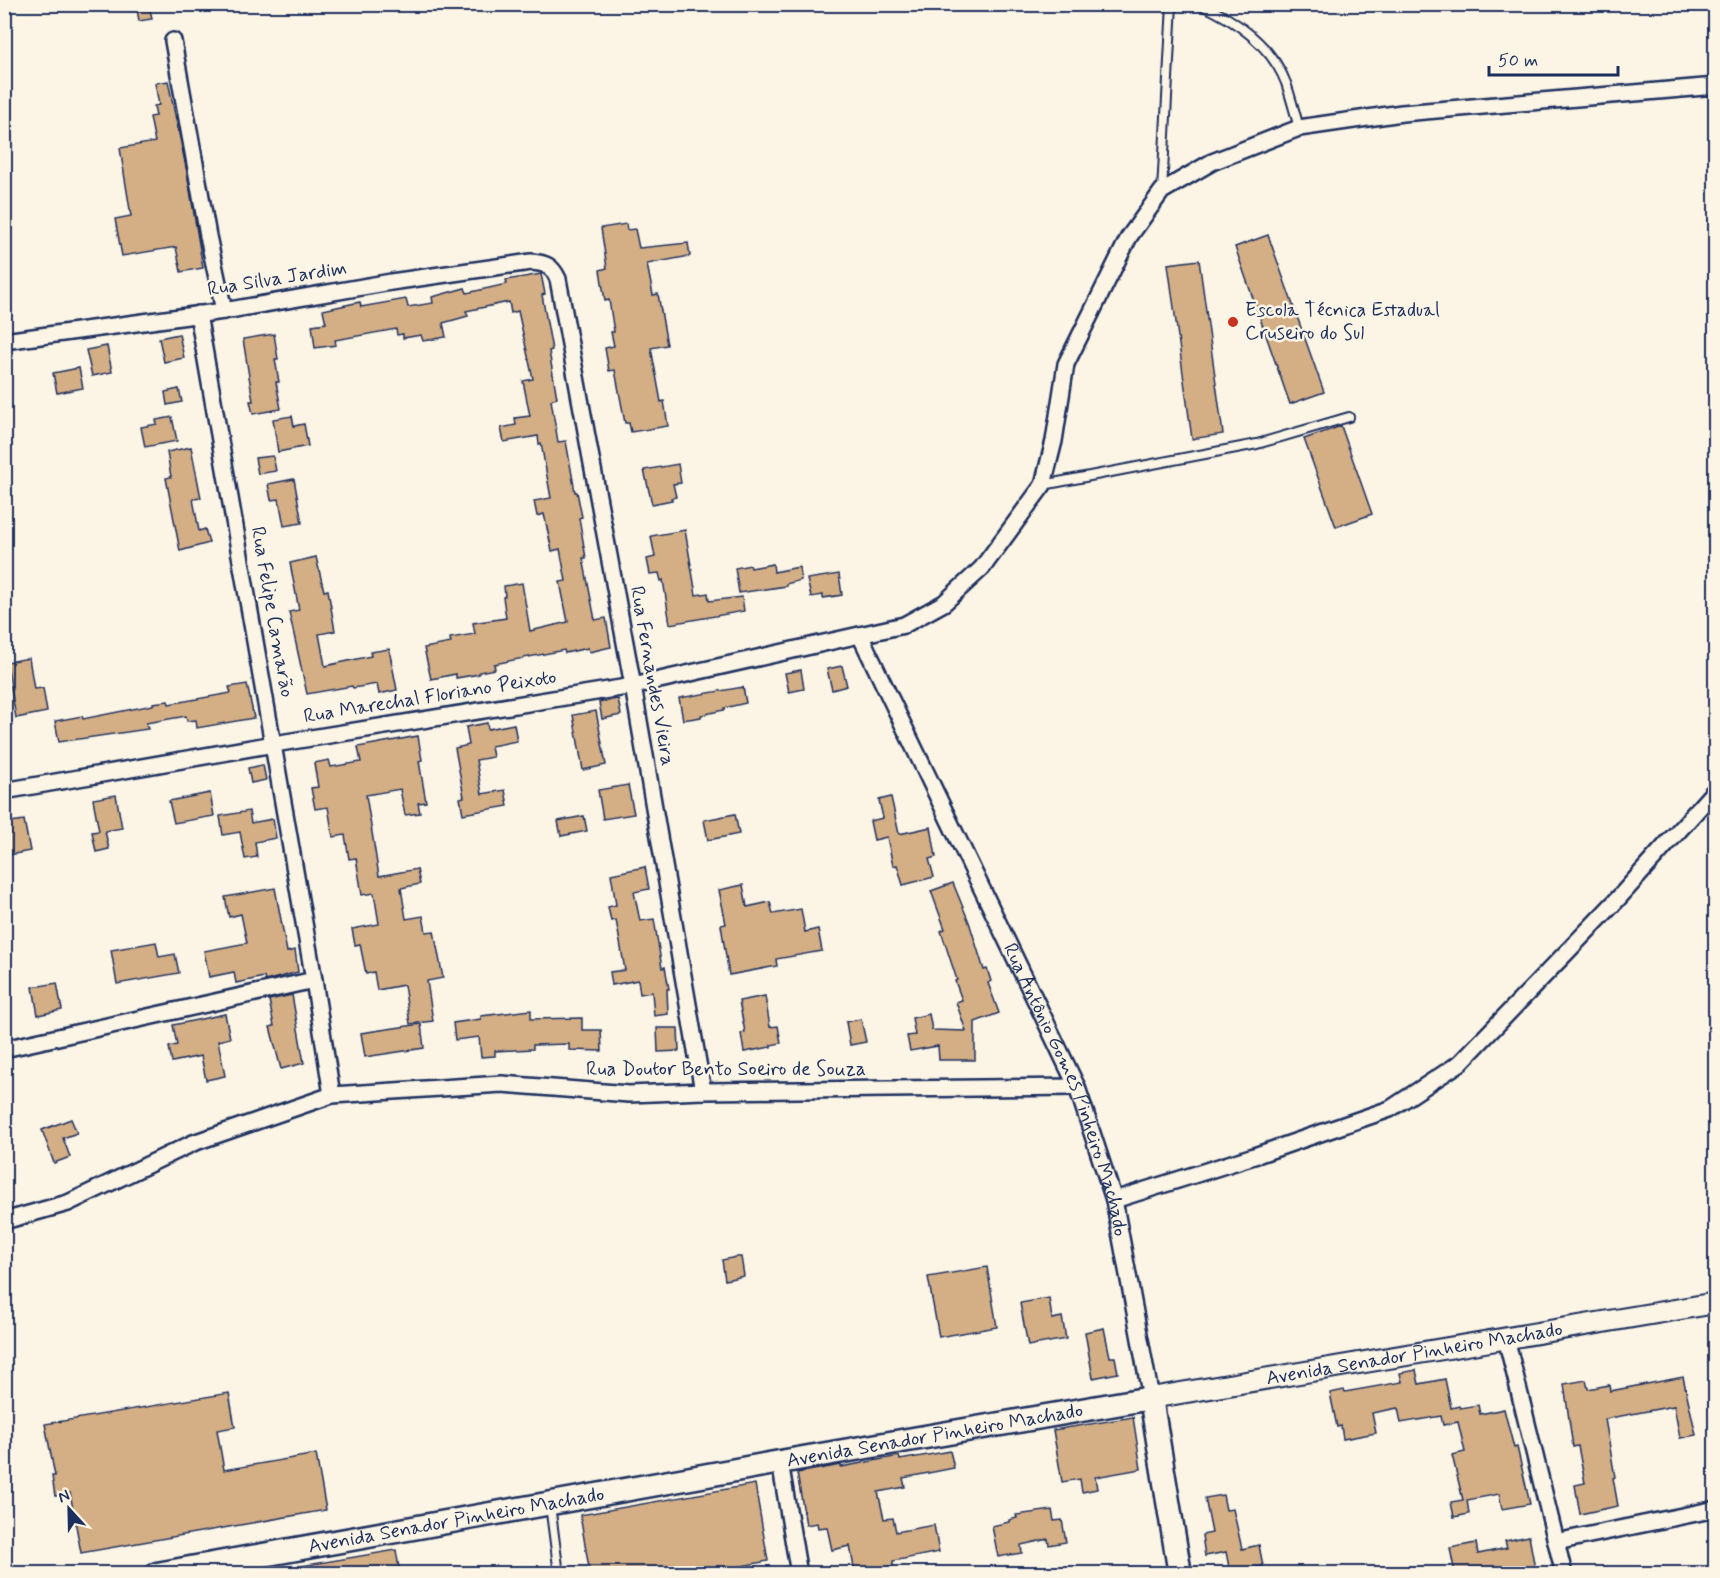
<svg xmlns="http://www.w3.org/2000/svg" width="1720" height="1578" font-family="Mynerve,sans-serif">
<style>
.building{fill:#d4ae85;stroke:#1b2f5e;stroke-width:1.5}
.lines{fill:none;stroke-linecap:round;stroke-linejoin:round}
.service-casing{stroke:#1b2f5e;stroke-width:12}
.minor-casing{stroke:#1b2f5e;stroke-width:20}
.tertiary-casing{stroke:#1b2f5e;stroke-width:24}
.secondary-casing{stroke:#1b2f5e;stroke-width:27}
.service{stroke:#fcf5e5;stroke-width:8}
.minor{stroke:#fcf5e5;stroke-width:15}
.tertiary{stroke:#fcf5e5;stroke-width:20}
.secondary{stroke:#fcf5e5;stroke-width:22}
.poi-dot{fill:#c8321e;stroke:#fcf5e5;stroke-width:2}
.labels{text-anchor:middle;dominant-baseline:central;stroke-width:5;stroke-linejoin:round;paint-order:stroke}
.street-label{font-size:20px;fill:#1b2f5e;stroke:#fcf5e5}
.poi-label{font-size:20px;fill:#1b2f5e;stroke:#fcf5e5;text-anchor:start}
</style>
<rect width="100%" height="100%" fill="#fcf5e5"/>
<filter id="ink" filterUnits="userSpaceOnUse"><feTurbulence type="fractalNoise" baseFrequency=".0167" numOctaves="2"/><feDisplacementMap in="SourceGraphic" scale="12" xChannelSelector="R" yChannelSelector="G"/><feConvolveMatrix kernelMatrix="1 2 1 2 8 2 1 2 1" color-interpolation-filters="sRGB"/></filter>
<g filter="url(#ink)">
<g class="building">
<path d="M136,4H149L152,19L139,21Z"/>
<path d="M168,81L187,172L203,268L181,272L176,247L122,256L115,219L131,216L120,148L155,142L150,117L156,116L154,106L159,105L155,83Z"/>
<path d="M626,224L627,230L635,229L639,248L688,243L690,256L647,264L653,295L658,294L667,345L651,348L661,402L664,401L668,426L631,432L629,423H625L615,370L609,371L605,348L614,346L611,332H614L609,300L605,301L600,270L607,268L601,228Z"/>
<path d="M1268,235L1324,392L1290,404L1235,247Z"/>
<path d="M1199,260L1223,434L1192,439L1168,264Z"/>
<path d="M541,274L545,294L542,295L552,350L549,351L557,398L551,400L558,442L566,441L575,492H577L582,517L579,518L586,558H583L595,620L606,618L611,647L589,652L588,648L565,653L564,650L494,664L495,669L479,672V674L456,678V674L431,679L424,648L451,643L450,638L475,634L473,623L506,618L503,597L505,596L504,586L522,583L530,631L568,622L560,582L566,581L560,549L552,551L544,514L537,516L534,501L551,498L541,443L539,444L538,436L504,442L501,428L516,425L515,418L530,416L523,381L533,379L518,311L511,313L509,302L466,311L468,316L443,323L446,337L423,341L421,335L403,338V334L397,335L396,329L335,340L336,345L315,348L312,325L326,323L323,310L360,302L361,307L406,299L408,307L433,303L432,297L465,288L467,293L507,284L506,280Z"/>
<path d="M179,334L184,358L164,362L159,338Z"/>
<path d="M274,334L278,359H275L279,382H276L281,409L253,414L250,401H253L243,339Z"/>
<path d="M107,346L112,372L92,376L86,350Z"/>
<path d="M79,368L83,388L57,393L53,373Z"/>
<path d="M179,389L182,402L167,405L165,392Z"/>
<path d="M292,416L294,426L304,424L308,446L278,452L273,419Z"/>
<path d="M172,417L177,441L145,447L141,427L157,424L156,420Z"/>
<path d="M1341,426L1372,514L1336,527L1304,439Z"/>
<path d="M191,447L201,498L193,499L199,531L205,529L209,543L180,551L166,478L171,477L167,452Z"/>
<path d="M273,456L276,471L258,474L255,458Z"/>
<path d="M678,464L681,483L673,484L676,497L671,498L672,500L652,504L644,470Z"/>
<path d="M294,479L302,523L284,526L279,499L271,500L268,484Z"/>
<path d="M685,530L696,595L708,593L709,601L742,597L744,611L670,624L663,580L661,581L659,573L650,574L647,559L655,557L651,536Z"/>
<path d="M316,557L324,591L328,590L335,631L319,634L325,666L371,656L370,652L389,649L397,690L379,694L377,684L353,688L352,686L307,694L289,612L299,610L290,563Z"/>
<path d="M773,564L774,572L799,567L801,580L786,584V586L739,593L735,568L750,565L751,568Z"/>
<path d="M839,574L842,595L823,598V595L811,597L807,579Z"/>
<path d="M29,658L34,689L43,688L47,712L16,718L7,662Z"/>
<path d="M842,666L847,686L832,690L827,669Z"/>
<path d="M801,670L804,689L789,692L785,673Z"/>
<path d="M247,684L254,718L197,728L196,720L187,721L186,716L146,723L148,729L59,742L55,721L82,716L83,719L153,705V703L168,701L169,704L231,693L229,687Z"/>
<path d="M743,687L746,703L724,708V710L701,715V717L683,720L679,698Z"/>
<path d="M618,699L621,715L602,719L599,702Z"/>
<path d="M596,711L606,765L583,770L573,715Z"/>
<path d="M487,723L488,729L514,724L517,741L491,746L493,757L476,760L482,794L505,790L508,806L463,814L460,798L464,797L455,748L469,745L466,727Z"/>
<path d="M418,736L422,760L419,761L426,802L418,803L420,813L405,815L400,789L366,795L379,876L417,869L420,884L401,888L406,919L423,916L426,932L434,931L443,978L427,981L433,1021L410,1024L404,985L377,990L374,972L366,974L360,944L355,945L352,929L379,924L374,893L362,895L356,858L349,859L345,835L333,837L328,807L315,809L311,788L318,787L314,763L329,760L331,767L361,762L358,747Z"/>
<path d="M263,765L266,780L251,783L248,768Z"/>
<path d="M628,785L634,814L603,819L598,790Z"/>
<path d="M210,793L214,816L174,823L169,801Z"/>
<path d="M116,795L122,828L105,831L109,849L96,852L92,832L99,831L93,799Z"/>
<path d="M891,797L899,834L931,827L936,857L929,859L934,877L903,885L897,865L893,866L887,837L874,840L870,821L883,818L879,800Z"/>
<path d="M249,811L251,823L273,819L276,838L255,842L257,857L245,859L240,832L223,835L220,816Z"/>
<path d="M735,814L739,834L708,840L704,820Z"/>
<path d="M584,816L587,831L561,836L558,821Z"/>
<path d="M24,820L30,851L4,856V823Z"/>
<path d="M645,867L649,889L634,892L640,921L654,919L662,968L665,967L669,989H667L668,1014L654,1016L652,992L640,994L638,980L612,985L610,972L625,970L616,920L611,921L608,907L616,905L611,874Z"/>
<path d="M953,883L969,922L984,970L987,969L991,981L988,983L999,1013L975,1022V1060H939L938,1046L910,1051L907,1036L915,1035L912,1018L929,1014L932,1030L966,1031L956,1002L962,1000L955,981L957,980L941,931L945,929L931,891Z"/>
<path d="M743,885L747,907L770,902L773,914L801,909L805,932L818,929L822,951L776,959L777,966L729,975L721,925L726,924L719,890Z"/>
<path d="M275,888L287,952L295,950L298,972L265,981L264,977L236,983L234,972L209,977L204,951L247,943L241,914L229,917L225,897Z"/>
<path d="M156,942L159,957L175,954L179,973L117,984L111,950Z"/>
<path d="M57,983L62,1010L38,1015L33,987Z"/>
<path d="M292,995L304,1063L281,1069L270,1027L274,1026L269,1000Z"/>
<path d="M765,996L770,1027L778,1026L781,1043L771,1045V1047L744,1052L741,1033L745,1032L739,1001Z"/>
<path d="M531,1010V1019L582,1018V1030H601L602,1051L569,1050V1044L533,1045V1049L495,1051V1056L481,1057L479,1037L455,1040L453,1023L481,1019V1016Z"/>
<path d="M225,1014L230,1038L218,1041L225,1076L206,1080L201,1056L172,1062L169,1047L177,1045L173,1025Z"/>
<path d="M861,1019L866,1042L850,1045L846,1022Z"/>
<path d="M421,1024L424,1048L365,1057L361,1033Z"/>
<path d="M657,1028H678L679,1051L658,1052Z"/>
<path d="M71,1119L77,1133L63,1138L70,1157L54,1163L42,1130Z"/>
<path d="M736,1257H741L744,1276L725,1280L722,1260Z"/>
<path d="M987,1267L997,1327L939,1337L928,1277Z"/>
<path d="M1049,1298L1052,1319L1062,1317L1066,1339L1028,1346L1020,1303Z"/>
<path d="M1104,1328L1110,1357H1115L1118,1373L1093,1378L1085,1332Z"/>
<path d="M1416,1370L1419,1384L1445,1379L1451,1408L1459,1406L1460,1408L1478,1405L1480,1414L1504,1409L1514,1448L1517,1447L1530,1504L1502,1509L1499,1494L1467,1500L1469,1514L1454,1517L1451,1502L1463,1500L1452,1455L1465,1452L1458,1422L1443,1425L1441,1416L1401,1423L1398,1408L1372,1413L1376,1433L1343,1439L1341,1426L1337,1427L1330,1393L1344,1390L1345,1392L1402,1382L1400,1373Z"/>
<path d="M1683,1377L1696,1435L1680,1438L1674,1406L1605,1419L1615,1477L1613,1478L1618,1506L1580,1514L1575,1485L1585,1483L1578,1446L1573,1447L1564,1384L1586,1380L1588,1389L1609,1385L1610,1391Z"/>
<path d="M229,1393L235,1427L217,1430L224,1470L316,1454L326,1510L81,1553L70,1493L55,1496L52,1476H55L45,1424Z"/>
<path d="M1133,1417L1141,1469L1095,1477L1097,1489L1082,1492L1080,1479L1062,1482L1053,1430Z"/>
<path d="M950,1451L954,1468L903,1478L905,1487L878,1492L884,1519L893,1518L896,1532L934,1525L939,1552L893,1561V1566L855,1573L850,1546L832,1550L827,1527L818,1528L817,1523L806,1525L797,1473L841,1465V1467L899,1456L900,1460Z"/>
<path d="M755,1484L768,1561L700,1574H590L580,1515Z"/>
<path d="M1223,1495L1226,1510L1233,1509L1242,1549L1259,1545L1263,1566L1230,1572L1226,1552L1205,1556L1202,1535L1212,1533L1205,1498Z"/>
<path d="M1052,1510L1054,1521L1062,1520L1066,1542L1049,1545L1048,1539L1021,1545L1022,1553L998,1557L992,1526L1009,1522V1520L1017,1518L1016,1515Z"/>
<path d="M1529,1536L1536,1574H1455L1450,1548L1476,1543L1478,1554L1507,1548L1505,1541Z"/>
<path d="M396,1550L400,1574H302L301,1566Z"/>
</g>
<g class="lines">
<g class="service-casing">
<g id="service">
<path d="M1199,4C1235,19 1272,46 1286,83C1291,98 1295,113 1299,128"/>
<path d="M1162,191L1172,4"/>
<path d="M1043,485L1257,444L1349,417"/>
<path d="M550,1505L559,1574"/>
</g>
</g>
<g class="minor-casing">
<g id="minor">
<path d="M173,41L208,236L224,311"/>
<path d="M198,314L314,980L332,1095"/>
<path d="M4,341L224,311L391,282L531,262C546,263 552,266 558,279L633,686L703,1091"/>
<path id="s1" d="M860,635L1077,1087L1114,1200L1151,1398"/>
<path d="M4,791L274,744L633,686L904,625L944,603L982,568L1043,485L1054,441L1066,364L1129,237L1162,191L1212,162L1299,128L1402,113L1716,86"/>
<path d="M4,1049L314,980"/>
<path d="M1114,1200L1254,1156L1390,1109L1460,1063L1615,902L1716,789"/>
<path d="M4,1221L68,1203L193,1143L332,1095L502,1084L629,1094L703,1091L1077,1087"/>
<path d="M1506,1338L1564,1574"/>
<path d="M780,1462L799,1574"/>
<path d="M1556,1542L1716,1509"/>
</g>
</g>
<g class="tertiary-casing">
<g id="tertiary">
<path id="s2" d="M1151,1398L1716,1303"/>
</g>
</g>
<g class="secondary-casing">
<g id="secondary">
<path id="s3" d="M157,1574L780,1462L1151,1398L1180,1574"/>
</g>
</g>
<use href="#service" class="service"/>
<use href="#minor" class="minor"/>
<use href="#tertiary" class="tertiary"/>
<use href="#secondary" class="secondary"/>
</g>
</g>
<circle class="poi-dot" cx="1233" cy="322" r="6"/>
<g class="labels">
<g class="street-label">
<text transform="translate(277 279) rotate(-9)">Rua Silva Jardim</text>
<text transform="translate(272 612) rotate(80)">Rua Felipe Camarão</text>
<text transform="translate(652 676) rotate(80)">Rua Fernandes Vieira</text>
<text transform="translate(430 697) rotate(-9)">Rua Marechal Floriano Peixoto</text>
<text x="726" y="1069">Rua Doutor Bento Soeiro de Souza</text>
<text stroke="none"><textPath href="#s1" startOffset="500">Rua Antônio Gomes Pinheiro Machado</textPath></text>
<text stroke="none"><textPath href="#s2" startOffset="267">Avenida Senador Pinheiro Machado</textPath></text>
<text stroke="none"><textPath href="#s3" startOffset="790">Avenida Senador Pinheiro Machado</textPath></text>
<text stroke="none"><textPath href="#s3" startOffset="304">Avenida Senador Pinheiro Machado</textPath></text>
</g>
<g class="poi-label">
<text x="1245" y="310">Escola Técnica Estadual<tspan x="1245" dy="23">Cruseiro do Sul</tspan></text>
</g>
</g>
<rect width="1720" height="1578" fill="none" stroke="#fcf5e5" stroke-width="24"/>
<rect x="12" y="12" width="1696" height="1554" fill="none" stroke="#1b2f5e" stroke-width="2" filter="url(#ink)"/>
<g transform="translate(69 1509) rotate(338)" stroke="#fcf5e5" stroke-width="4.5" paint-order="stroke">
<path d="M0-4.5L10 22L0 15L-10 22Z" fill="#1b2f5e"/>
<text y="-9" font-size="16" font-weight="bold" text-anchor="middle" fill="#1b2f5e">N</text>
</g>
<path d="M1489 66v9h129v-9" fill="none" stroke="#1b2f5e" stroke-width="3"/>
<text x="1498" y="66" font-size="18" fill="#1b2f5e" stroke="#fcf5e5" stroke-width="4.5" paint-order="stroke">50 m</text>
</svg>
